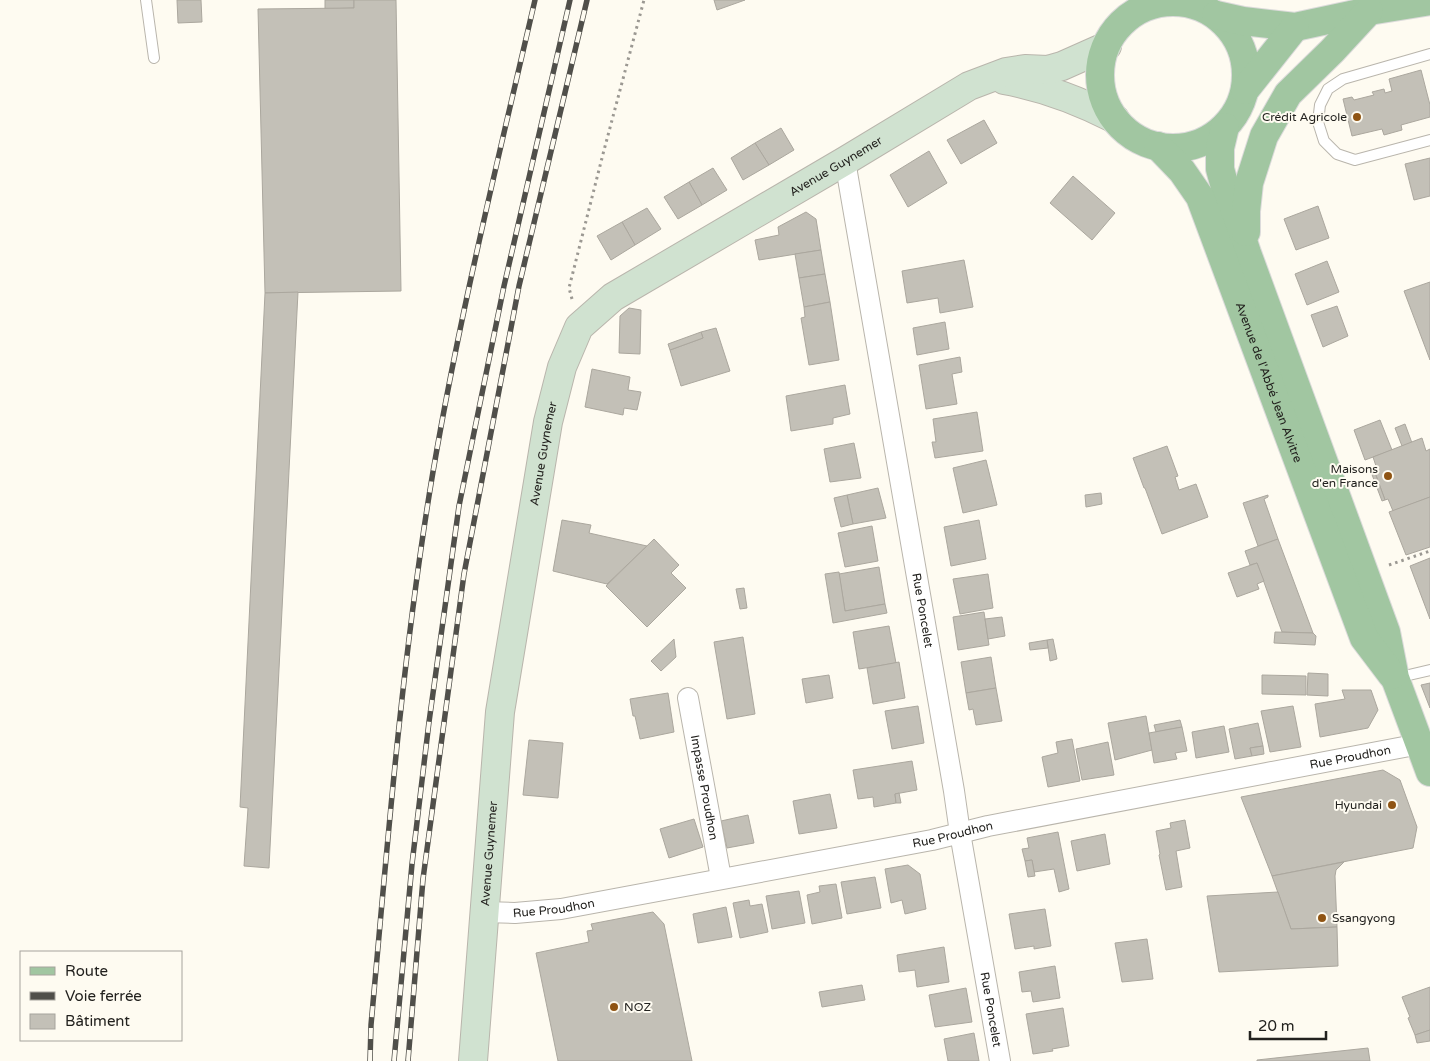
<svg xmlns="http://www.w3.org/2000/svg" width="1430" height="1061" font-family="'Varela Round',sans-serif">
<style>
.building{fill:#c3c0b7;stroke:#aba79e}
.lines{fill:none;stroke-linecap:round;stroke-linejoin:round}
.lane-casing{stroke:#b9b5ac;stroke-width:12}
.street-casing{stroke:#b9b5ac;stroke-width:22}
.secondary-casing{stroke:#b9b5ac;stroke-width:30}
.primary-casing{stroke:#dcdbdb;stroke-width:30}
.path{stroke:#9b9892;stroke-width:3;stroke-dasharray:2.5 4;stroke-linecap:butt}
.lane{stroke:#fff;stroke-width:10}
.street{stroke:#fff;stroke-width:20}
.secondary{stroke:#d0e2d0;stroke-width:28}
.primary{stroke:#a1c6a1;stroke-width:28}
.rail-casing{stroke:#504f4a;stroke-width:5.5}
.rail{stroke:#fefbf1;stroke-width:4;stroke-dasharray:11;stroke-linecap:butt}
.poi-dot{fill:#8f5413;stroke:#fefbf1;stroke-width:2}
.labels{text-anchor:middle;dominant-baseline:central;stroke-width:4;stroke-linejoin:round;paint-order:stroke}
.poi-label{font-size:12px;fill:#22211e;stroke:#fefbf1;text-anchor:end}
.street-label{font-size:12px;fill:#22211e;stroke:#fefbf1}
</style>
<rect width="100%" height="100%" fill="#fefbf1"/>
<g class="building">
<path d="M177,0H201L202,22L178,23Z"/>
<path d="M325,0H354V8L325,9Z"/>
<path d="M354,0H396L401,291L265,293L258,9L354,8Z"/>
<path d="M714,0H745L717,10Z"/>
<path d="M1421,70L1430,105V117L1401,125L1402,130L1384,135L1382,129L1352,136L1343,99L1352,97L1354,100L1374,95L1372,92L1384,89L1385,93L1392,91L1389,79Z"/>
<path d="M984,120L997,143L961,164L947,140Z"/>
<path d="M781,128L794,150L769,165L755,143Z"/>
<path d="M755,143L769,165L743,180L731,158Z"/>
<path d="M929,151L947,183L908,207L890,175Z"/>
<path d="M1430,158V196L1414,200L1405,164Z"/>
<path d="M713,168L727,190L702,205L689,182Z"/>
<path d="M1073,176L1115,213L1092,240L1050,203Z"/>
<path d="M689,182L702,205L678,219L664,197Z"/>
<path d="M1318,206L1329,238L1296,250L1284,219Z"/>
<path d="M647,208L661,229L635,245L622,222Z"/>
<path d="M806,212L816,219L821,250L759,260L755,240L779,235L778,227Z"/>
<path d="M622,222L635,245L611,260L597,236Z"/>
<path d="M821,250L825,274L799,278L795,254Z"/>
<path d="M964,260L973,307L940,313L938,298L907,303L902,271Z"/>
<path d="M1327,261L1339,292L1307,305L1295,274Z"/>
<path d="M825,274L830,302L804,307L799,278Z"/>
<path d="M1430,282V360L1404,291Z"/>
<path d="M298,292L269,868L244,866L248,808L240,807L265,293Z"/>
<path d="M830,302L839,360L809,365L801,318L805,317L804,307Z"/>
<path d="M1337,306L1348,336L1323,347L1311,315Z"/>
<path d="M629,308L641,310L640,354L619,353L620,316Z"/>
<path d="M945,322L949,349L917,355L913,328Z"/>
<path d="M716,328L730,371L681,386L670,350L703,338L701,332Z"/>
<path d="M701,332L703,338L670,350L668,344Z"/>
<path d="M960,357L962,372L952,374L957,404L926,409L919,365Z"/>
<path d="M592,369L630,377L628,390L641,392L637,410L624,408L623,415L585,407Z"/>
<path d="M845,385L850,414L833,418V424L791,431L786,396Z"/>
<path d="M977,412L983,451L935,458L932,442H936L933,419Z"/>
<path d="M1380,420L1392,450L1365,460L1354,430Z"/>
<path d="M1405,424L1412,443L1402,446L1395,428Z"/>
<path d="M1422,438L1426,451L1430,449V497L1393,511L1388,499L1385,500L1374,470L1377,469L1373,457Z"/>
<path d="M854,443L861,478L830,482L824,449Z"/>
<path d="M1167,446L1178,476L1175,477L1179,490L1196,484L1208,517L1162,534L1145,488H1144L1133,458Z"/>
<path d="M986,460L997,505L963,513L953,468Z"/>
<path d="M1374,470L1385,500L1382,501L1371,472Z"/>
<path d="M878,488L886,518L853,524L847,495Z"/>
<path d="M1101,493L1102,504L1086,507L1085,495Z"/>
<path d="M847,495L853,524L841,527L834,498Z"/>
<path d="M1268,495V497L1264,499L1278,539L1258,546L1243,503Z"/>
<path d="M1430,497V547L1406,555L1389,512Z"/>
<path d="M562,520L591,525L589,533L647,546L607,584L553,571Z"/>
<path d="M979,520L986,559L951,566L944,527Z"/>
<path d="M872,526L878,561L845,567L838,533Z"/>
<path d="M654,539L679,565L671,573L686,588L647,627L606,586Z"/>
<path d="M1278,539L1313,633L1282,632L1257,563L1250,565L1245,551Z"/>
<path d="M1430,558V619L1410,566Z"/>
<path d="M1257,563L1264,581L1257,584L1259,589L1237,597L1228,573Z"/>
<path d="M879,567L885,604L845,611L839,574Z"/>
<path d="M839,572L845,611L885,604L887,613L833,623L825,574Z"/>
<path d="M988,574L993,608L960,614L953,579Z"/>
<path d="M744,588L747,608L740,609L736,589Z"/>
<path d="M984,612L989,645L958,650L953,617Z"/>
<path d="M1002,617L1005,636L988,639L985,619Z"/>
<path d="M889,626L896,663L859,669L853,632Z"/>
<path d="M1275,632L1313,633L1316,636L1315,645L1274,643Z"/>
<path d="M743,637L755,714L727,719L714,642Z"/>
<path d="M674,639L676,657L661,671L651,661Z"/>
<path d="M1053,639L1057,659L1050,661L1047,640Z"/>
<path d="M1047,640L1048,648L1030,650L1029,643Z"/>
<path d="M991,657L996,688L966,693L961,662Z"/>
<path d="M899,662L905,698L873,704L867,668Z"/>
<path d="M1308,673L1328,674V696L1307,695Z"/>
<path d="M829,675L833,698L806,703L802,679Z"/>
<path d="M1262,675L1306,676V695L1262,694Z"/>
<path d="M1430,683V708L1421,685Z"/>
<path d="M996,688L1002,721L976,725L973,709L969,710L966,693Z"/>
<path d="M1342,690H1371L1378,710L1368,728L1320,737L1315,704L1345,699Z"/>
<path d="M668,693L674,732L640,739L635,716H633L630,699Z"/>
<path d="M918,706L924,743L892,749L885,711Z"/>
<path d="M1293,706L1301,747L1270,752L1261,711Z"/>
<path d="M1146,716L1152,750L1115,760L1108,723Z"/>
<path d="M1180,720L1182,727L1156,732L1154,725Z"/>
<path d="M1258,723L1263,746L1250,748L1252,756L1235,759L1229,729Z"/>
<path d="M1224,726L1229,752L1196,758L1192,732Z"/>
<path d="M1182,727L1187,751L1175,753L1177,759L1154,763L1149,733Z"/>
<path d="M1072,739L1080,781L1048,787L1042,757L1058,753L1056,742Z"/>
<path d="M529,740L563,743L558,798L523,795Z"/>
<path d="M1108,742L1114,775L1082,780L1076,749Z"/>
<path d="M1263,746L1264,754L1252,756L1250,748Z"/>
<path d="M912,761L917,790L895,794L896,803L874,807L873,797L858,799L853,770Z"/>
<path d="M1383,770L1400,780L1417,827L1413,848L1272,876L1241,797Z"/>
<path d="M899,793L901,803H896L895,794Z"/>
<path d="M830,794L837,828L799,834L793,801Z"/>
<path d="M748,815L754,843L727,848L721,821Z"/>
<path d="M694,819L703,847L669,858L660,829Z"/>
<path d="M1185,820L1190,848L1176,851L1182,887L1166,890L1159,855L1160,854L1156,831L1171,828L1170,823Z"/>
<path d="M1058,832L1069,889L1059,892L1054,869L1034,872L1032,860L1025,861L1022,849L1029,848L1027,838Z"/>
<path d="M1105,834L1110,864L1077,871L1071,841Z"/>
<path d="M1032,860L1035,876L1028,877L1025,861Z"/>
<path d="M1344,862L1336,870L1335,876L1337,927L1291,929L1272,876Z"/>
<path d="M908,865L920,874L926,909L905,914L902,900L891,903L885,869Z"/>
<path d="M875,877L881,908L847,914L841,882Z"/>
<path d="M836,884L842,918L812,924L807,895L820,892L819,886Z"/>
<path d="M799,891L805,923L772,929L766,896Z"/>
<path d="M1278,892L1291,929L1337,927L1338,966L1219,972L1207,896Z"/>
<path d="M749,900L750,906L762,904L768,932L740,938L733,903Z"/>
<path d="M726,907L732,937L698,943L693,914Z"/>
<path d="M1045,909L1051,946L1034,949V946L1015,949L1009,914Z"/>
<path d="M653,912L664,924L692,1061H558L536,953L589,942L587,931L593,930L591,924Z"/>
<path d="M1147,939L1153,979L1122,982L1115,943Z"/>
<path d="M944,947L949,982L917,987L915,970L899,972L897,955Z"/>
<path d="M1055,966L1060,998L1033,1002L1031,991L1022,992L1019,972Z"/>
<path d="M862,985L865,1000L822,1007L819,992Z"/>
<path d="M1430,987V1030L1415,1035L1408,1018L1410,1017L1402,997Z"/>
<path d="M966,988L972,1022L935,1027L929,995Z"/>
<path d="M1063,1008L1069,1046L1052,1049L1053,1051L1033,1054L1026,1014Z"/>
<path d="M1430,1030V1041L1417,1043L1415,1035Z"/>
<path d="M974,1033L979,1061H948L944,1039Z"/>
<path d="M1368,1048L1370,1061H1257V1060Z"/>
</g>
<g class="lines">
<g class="lane-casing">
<g id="lane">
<path d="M146,0L154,58"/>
<path d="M1430,54L1343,79L1328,89L1320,105L1318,122L1324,141L1337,154L1355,160L1430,140"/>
<path d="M1396,678L1430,670"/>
</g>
</g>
<g class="street-casing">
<g id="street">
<path id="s1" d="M845,161L954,791L960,833L1000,1061"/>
<path id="s2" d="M688,698L721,878"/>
<path id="s3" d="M484,912L515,913L561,909L932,840L988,826L1430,742"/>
</g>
</g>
<g class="secondary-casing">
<g id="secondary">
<path d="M1004,80C1043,87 1080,101 1115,119"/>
<path id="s4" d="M473,1061L500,712L548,422L562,367L579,327L613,297L845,161L969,86L1006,72L1025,69L1048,70L1062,66L1107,46"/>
</g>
</g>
<g class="primary-casing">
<g id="primary">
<circle cx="1173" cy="75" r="73"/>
<path d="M1216,15L1243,21L1295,27L1369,11L1430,1"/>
<path d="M1245,90L1295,27"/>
<path d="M1225,127L1220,148V169L1225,187L1247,253L1386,632L1395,678L1430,772"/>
<path id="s5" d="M1158,146L1182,171L1200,197L1364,638L1392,675"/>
<path d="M1246,232V211L1249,183L1264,136L1288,94L1332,51L1369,11"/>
</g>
</g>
<g class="path">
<path d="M572,299L569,288L603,154L644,0"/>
<path d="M1389,565L1430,551"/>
</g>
<use href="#lane" class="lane"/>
<use href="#street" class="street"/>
<use href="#secondary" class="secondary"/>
<use href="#primary" class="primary"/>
<g class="rail-casing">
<g id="rail">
<path d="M370,1061L371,1025C387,849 401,671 429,496C456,329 497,164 535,0"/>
<path d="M394,1061L412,864L429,722L459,506L504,286L570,0"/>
<path d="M408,1061L423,879L464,574L519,286L587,0"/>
</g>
</g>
<use href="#rail" class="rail"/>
</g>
<g class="poi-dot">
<circle cx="1357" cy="117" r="5"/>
<circle cx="1388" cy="476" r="5"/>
<circle cx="1392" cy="805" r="5"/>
<circle cx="1322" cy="918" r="5"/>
<circle cx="614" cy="1007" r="5"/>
</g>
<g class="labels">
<g class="poi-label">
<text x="1347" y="117">Crédit Agricole</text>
<text x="1378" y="469">Maisons<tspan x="1378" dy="14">d'en France</tspan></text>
<text x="1382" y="805">Hyundai</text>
<text x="1332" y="918" text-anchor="start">Ssangyong</text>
<text x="624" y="1007" text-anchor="start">NOZ</text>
</g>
<g class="street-label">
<text stroke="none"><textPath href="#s4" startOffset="1048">Avenue Guynemer</textPath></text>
<text stroke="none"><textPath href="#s5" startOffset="264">Avenue de l'Abbé Jean Alvitre</textPath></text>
<text stroke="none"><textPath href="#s4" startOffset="612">Avenue Guynemer</textPath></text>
<text stroke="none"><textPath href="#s1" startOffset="456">Rue Poncelet</textPath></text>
<text stroke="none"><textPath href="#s3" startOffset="881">Rue Proudhon</textPath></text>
<text stroke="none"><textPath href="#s2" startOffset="91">Impasse Proudhon</textPath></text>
<text stroke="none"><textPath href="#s3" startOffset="476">Rue Proudhon</textPath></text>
<text stroke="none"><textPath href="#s4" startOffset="208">Avenue Guynemer</textPath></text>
<text stroke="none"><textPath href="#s3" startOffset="70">Rue Proudhon</textPath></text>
<text stroke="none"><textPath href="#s1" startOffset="861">Rue Poncelet</textPath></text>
</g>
</g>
<rect x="20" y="951" width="162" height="90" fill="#fefbf1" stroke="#a6a49d"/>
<rect x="30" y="967" width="25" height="8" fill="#a1c6a1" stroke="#a6a49d"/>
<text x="65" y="976" font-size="15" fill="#22211e">Route</text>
<rect x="30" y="992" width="25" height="8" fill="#504f4a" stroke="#a6a49d"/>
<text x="65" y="1001" font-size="15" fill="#22211e">Voie ferrée</text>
<rect x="30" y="1014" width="25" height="15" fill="#c3c0b7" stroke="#a6a49d"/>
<text x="65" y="1026" font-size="15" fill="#22211e">Bâtiment</text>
<path d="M1250 1031v8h76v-8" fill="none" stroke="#22211e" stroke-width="2.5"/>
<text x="1258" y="1031" font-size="15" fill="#22211e" stroke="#fefbf1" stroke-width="4" paint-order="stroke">20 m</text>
</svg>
